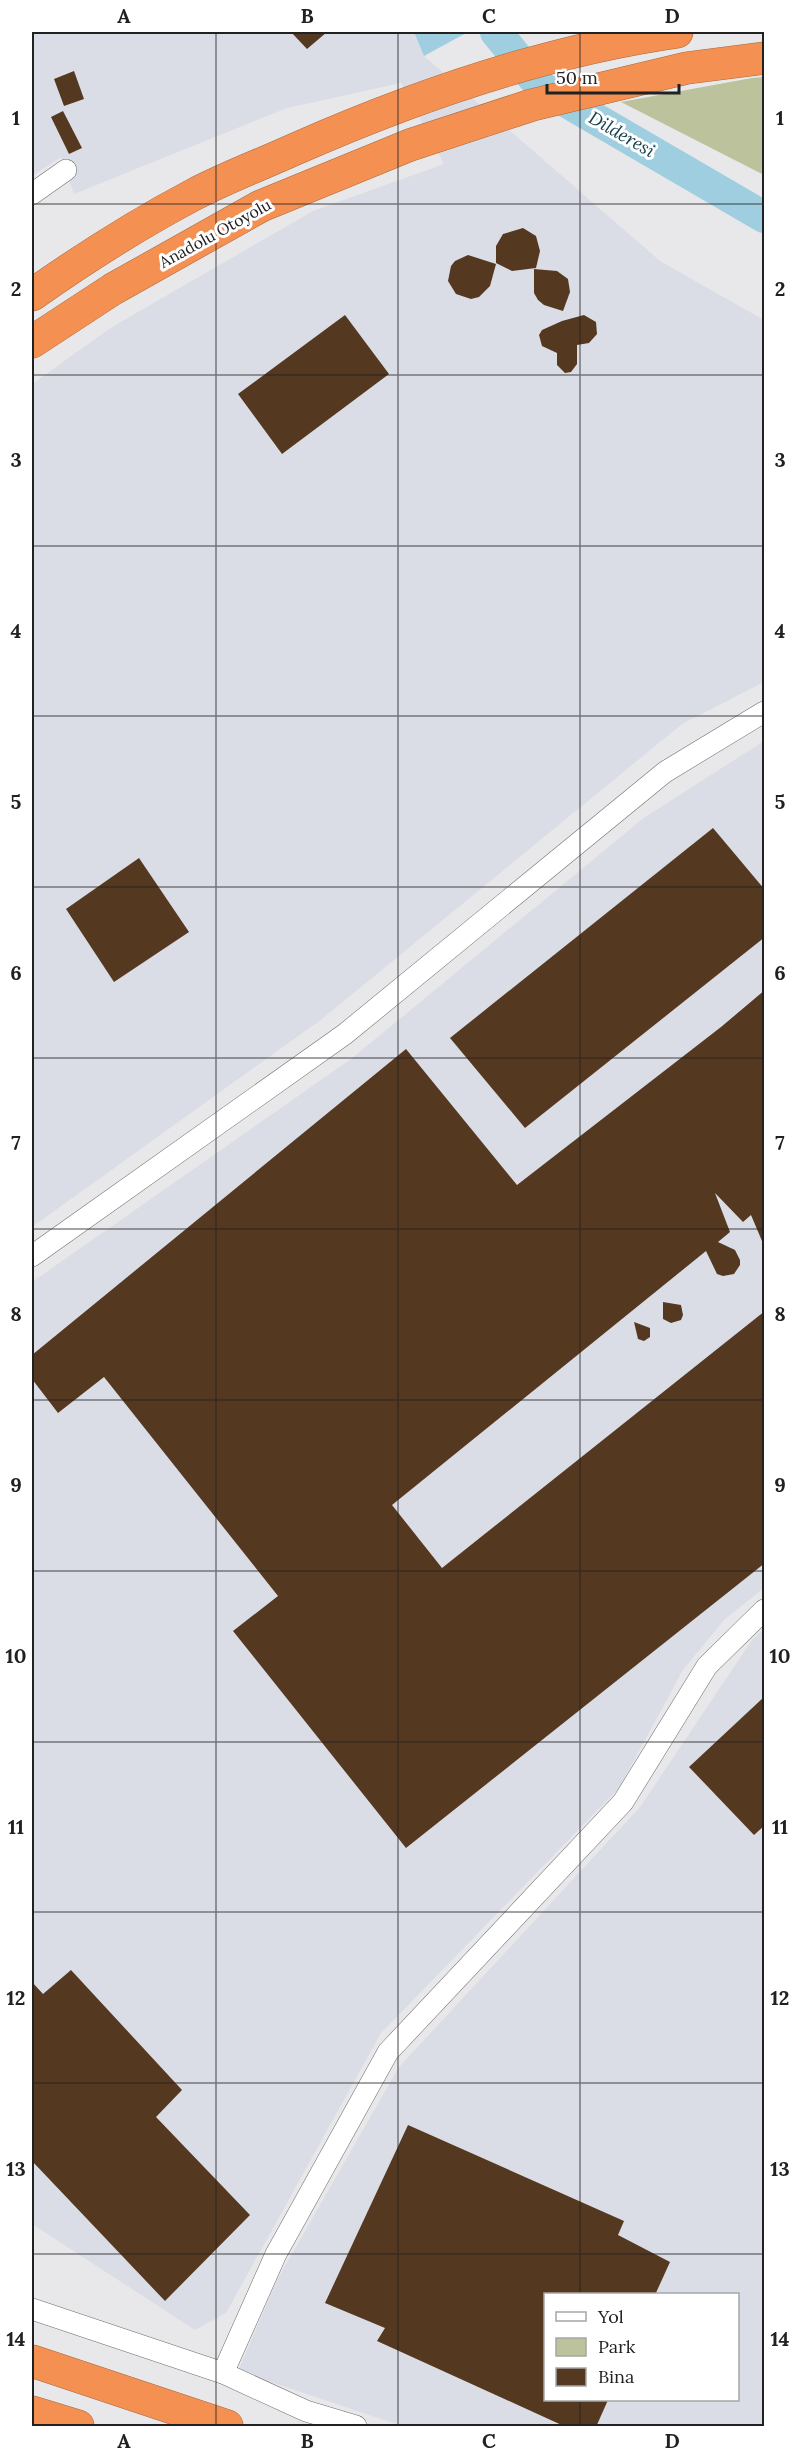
<svg xmlns="http://www.w3.org/2000/svg" width="796" height="2458" font-family="Lora,serif">
<style>
.built{fill:#dbdde6;fill-rule:evenodd}
.green{fill:#bcc29b}
.water{fill:#9ecedf}
.lines{fill:none;stroke-linecap:round;stroke-linejoin:round}
.river{stroke:#9ecedf;stroke-width:32}
.building{fill:#553820}
.minor-casing{stroke:#6e6e70;stroke-width:22}
.highway-casing{stroke:#aa6941;stroke-width:33}
.minor{stroke:#fff;stroke-width:21}
.highway{stroke:#f39052;stroke-width:32}
.grid{fill:none;stroke:#212122;stroke-width:1.5;stroke-opacity:0.55}
.labels{text-anchor:middle;dominant-baseline:central;stroke-width:6;stroke-linejoin:round;paint-order:stroke}
.street-label{font-size:16px;fill:#212122;stroke:#fff}
.water-label{font-size:18px;font-style:italic;fill:#16414e;stroke:#fff}
.neatline{fill:none;stroke:#212122;stroke-width:2}
.grid-label{font-size:20px;text-anchor:middle;font-weight:bold;fill:#212122}
</style>
<rect width="100%" height="100%" fill="#e8e8ea"/>
<g class="built">
<path d="M32,32H414L424,56L660,261L764,320V682L682,724L322,1019L32,1227V384L112,327L313,211L444,164L401,83L287,108L74,194L61,157L32,176Z"/>
<path d="M764,741V1588L724,1620L683,1670L619,1788L381,2033L226,2313L195,2330L32,2224V1282L351,1059L645,817Z"/>
<path d="M764,1629V2426H402L238,2371L277,2280L399,2067L640,1807L752,1640ZM546,2294H738V2400H546Z"/>
</g>
<path class="green" d="M764,77V175L621,102L752,78Z"/>
<path class="water" d="M414,32H468L424,56Z"/>
<g class="lines">
<path class="river" d="M496,32L541,87L764,217"/>
</g>
<g class="building">
<path d="M291,32H327L307,49Z"/>
<path d="M74,71L84,99L64,106L54,79Z"/>
<path d="M63,111L82,148L69,154L51,117Z"/>
<path d="M523,228L536,236L540,251L536,268L512,271L496,263V246L503,234Z"/>
<path d="M468,255L496,264L490,286L479,297L471,299L456,294L448,281L451,266L455,261Z"/>
<path d="M534,269L557,271L568,279L570,292L563,311L544,305L538,300L534,293Z"/>
<path d="M345,315L389,374L282,454L238,394Z"/>
<path d="M584,315L596,322L597,334L589,343L577,345V364L571,372L565,373L557,365V353L542,346L539,335L542,330L562,321Z"/>
<path d="M713,828L765,890V937L525,1128L450,1038Z"/>
<path d="M139,858L189,932L114,982L66,909Z"/>
<path d="M765,990V1248L751,1215L743,1222L715,1193L730,1232L718,1242L735,1250L740,1260V1265L734,1274L723,1276L717,1274L706,1251L392,1505L442,1568L765,1311V1563L406,1848L233,1631L278,1596L104,1377L58,1413L32,1379V1355L406,1049L517,1185L721,1027Z"/>
<path d="M663,1302L681,1305L683,1315L681,1320L671,1323L663,1319Z"/>
<path d="M634,1322L650,1328V1337L644,1341L638,1339Z"/>
<path d="M765,1696V1825L754,1835L689,1767Z"/>
<path d="M71,1970L182,2090L156,2117L250,2215L165,2301L32,2161V1982L43,1994Z"/>
<path d="M408,2125L624,2221L618,2235L670,2262L655,2295H546V2400H608L596,2427H566L377,2341L385,2328L325,2303Z"/>
</g>
<g class="lines">
<g class="minor-casing">
<g id="minor">
<path d="M32,194L66,170"/>
<path d="M32,1256L345,1034L665,772L764,712"/>
<path d="M32,2309L223,2373L306,2411L356,2426"/>
<path d="M223,2373L276,2254L388,2052L623,1802L707,1666L764,1610"/>
</g>
</g>
<g class="highway-casing">
<g id="highway">
<path d="M32,295C83,259 138,224 193,195C225,178 260,165 293,150C415,96 545,51 677,32"/>
<path d="M32,342L113,289L261,206L410,145L532,105L687,68L764,58"/>
<path d="M32,2361L227,2426"/>
<path d="M32,2412L78,2426"/>
</g>
</g>
<use href="#minor" class="minor"/>
<use href="#highway" class="highway"/>
</g>
<path class="grid" d="M216,32V2426M398,32V2426M580,32V2294M32,204H764M32,375H764M32,546H764M32,716H764M32,887H764M32,1058H764M32,1229H764M32,1400H764M32,1571H764M32,1742H764M32,1912H764M32,2083H764M32,2254H764M580,2400V2426"/>
<g class="labels">
<g class="street-label">
<text transform="translate(215 233) rotate(-29)">Anadolu Otoyolu</text>
</g>
<g class="water-label">
<text transform="translate(622 134) rotate(30)">Dilderesi</text>
</g>
</g>
<rect width="796" height="2458" fill="none" stroke="#ffffff" stroke-width="66"/>
<rect x="544" y="2293" width="195" height="108" fill="#ffffff" stroke="#a6a6a7" stroke-width="1.5"/>
<rect x="556" y="2312" width="30" height="9" fill="#ffffff" stroke="#a6a6a7" stroke-width="1.5"/>
<text x="598" y="2323" font-size="18" fill="#212122">Yol</text>
<rect x="556" y="2338" width="30" height="18" fill="#bcc29b" stroke="#a6a6a7" stroke-width="1.5"/>
<text x="598" y="2353" font-size="18" fill="#212122">Park</text>
<rect x="556" y="2368" width="30" height="18" fill="#553820" stroke="#a6a6a7" stroke-width="1.5"/>
<text x="598" y="2383" font-size="18" fill="#212122">Bina</text>
<path d="M547 84v9h132v-9" fill="none" stroke="#212122" stroke-width="3"/>
<text x="556" y="84" font-size="18" fill="#212122" stroke="#ffffff" stroke-width="4.5" paint-order="stroke">50 m</text>
<rect x="33" y="33" width="730" height="2392" class="neatline"/>
<g class="grid-label">
<text x="124" y="23">A</text>
<text x="307" y="23">B</text>
<text x="489" y="23">C</text>
<text x="672" y="23">D</text>
<text x="16" y="125">1</text>
<text x="780" y="125">1</text>
<text x="16" y="296">2</text>
<text x="780" y="296">2</text>
<text x="16" y="467">3</text>
<text x="780" y="467">3</text>
<text x="16" y="638">4</text>
<text x="780" y="638">4</text>
<text x="16" y="809">5</text>
<text x="780" y="809">5</text>
<text x="16" y="980">6</text>
<text x="780" y="980">6</text>
<text x="16" y="1150">7</text>
<text x="780" y="1150">7</text>
<text x="16" y="1321">8</text>
<text x="780" y="1321">8</text>
<text x="16" y="1492">9</text>
<text x="780" y="1492">9</text>
<text x="16" y="1663">10</text>
<text x="780" y="1663">10</text>
<text x="16" y="1834">11</text>
<text x="780" y="1834">11</text>
<text x="16" y="2005">12</text>
<text x="780" y="2005">12</text>
<text x="16" y="2176">13</text>
<text x="780" y="2176">13</text>
<text x="16" y="2346">14</text>
<text x="780" y="2346">14</text>
<text x="124" y="2448">A</text>
<text x="307" y="2448">B</text>
<text x="489" y="2448">C</text>
<text x="672" y="2448">D</text>
</g>
</svg>
